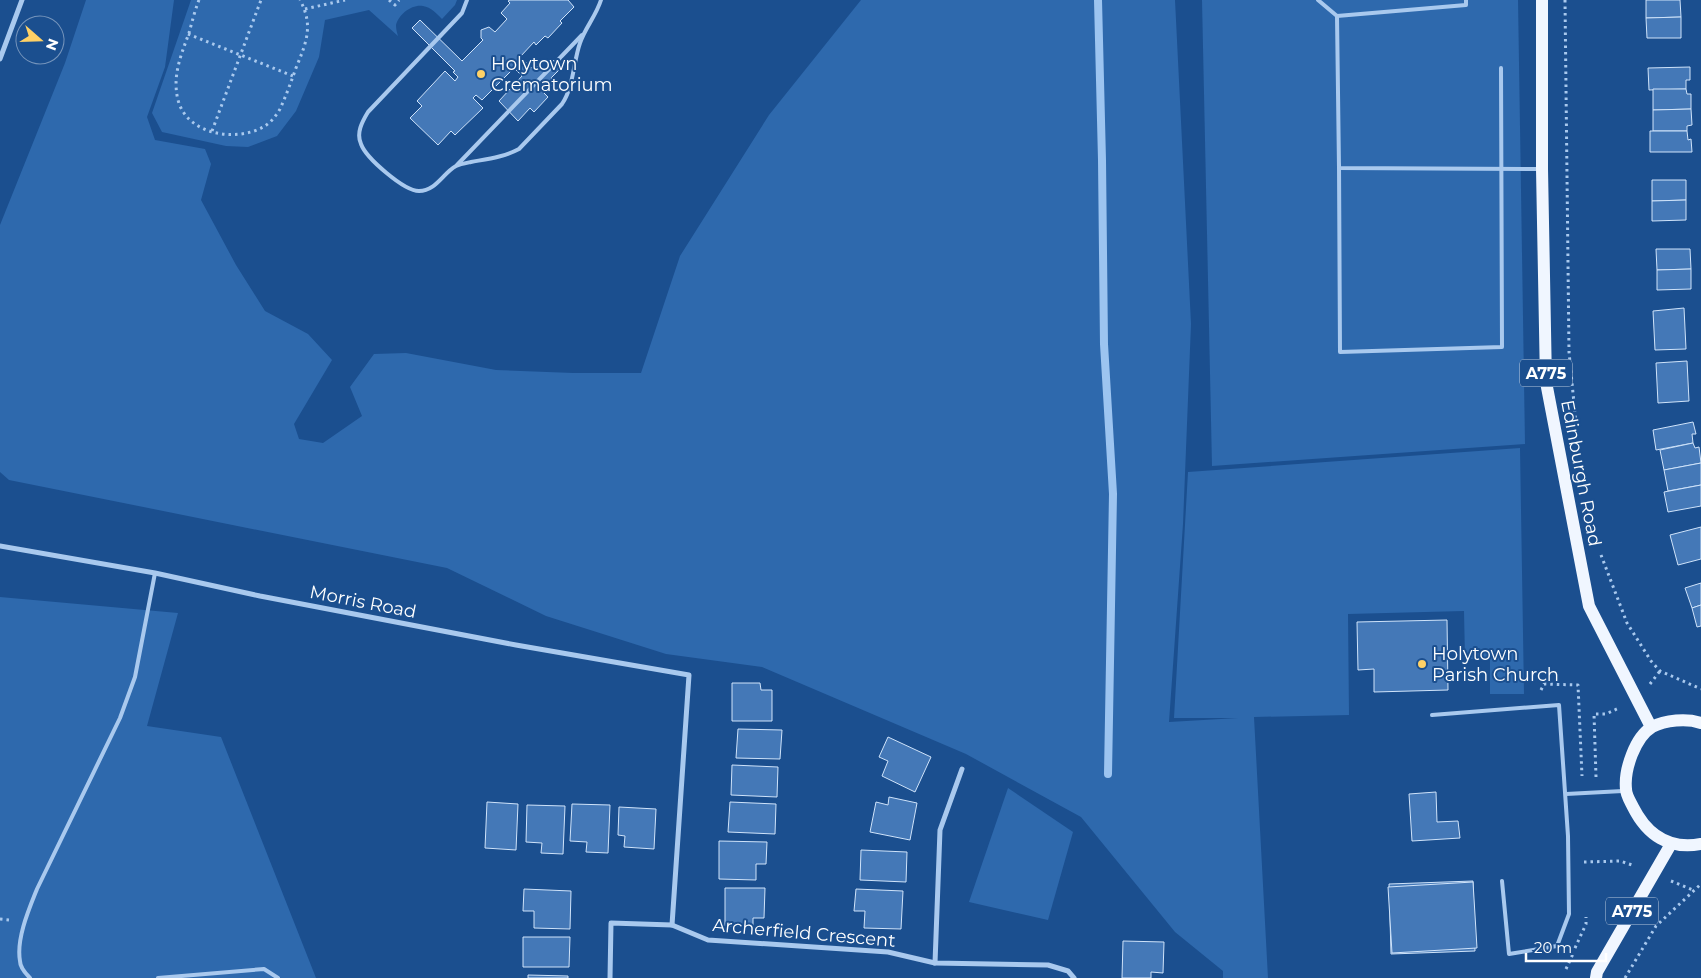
<svg xmlns="http://www.w3.org/2000/svg" width="1701" height="978" font-family="Montserrat,sans-serif">
<style>
.green{fill:#2e69ad}
.lines{fill:none;stroke-linecap:round;stroke-linejoin:round}
.stream{stroke:#9cc4f0;stroke-width:8}
.building{fill:#4478b7;stroke:#cfe3fa}
.path{stroke:#a9c9ee;stroke-width:3;stroke-dasharray:2.5 4;stroke-linecap:butt}
.lane{stroke:#a9c9ee;stroke-width:4}
.street{stroke:#a9c9ee;stroke-width:5}
.primary{stroke:#f0f6ff;stroke-width:12}
.poi-dot{fill:#ffd166;stroke:#1b4f8f;stroke-width:2}
.labels{text-anchor:middle;dominant-baseline:central;stroke-width:4;stroke-linejoin:round;paint-order:stroke}
.shield{fill:#1b4f8f;stroke:#bbcadd;stroke-width:1}
.shield-label{font-size:16px;font-weight:bold;fill:#fff}
.poi-label{font-size:18px;fill:#fff;stroke:#1b4f8f;text-anchor:start}
.street-label{font-size:18px;fill:#fff;stroke:#1b4f8f}
</style>
<rect width="100%" height="100%" fill="#1b4f8f"/>
<g class="green">
<path d="M86,0H174L165,67L147,117L155,140L205,149L211,164L201,200L236,265L265,311L308,334L332,360L294,424L299,439L323,443L362,416L350,387L374,354L406,353L496,370L573,373H641L680,256L769,115L861,0H1175L1191,324L1183,524L1169,722L1238,718H1174L1188,472L1520,448L1524,694H1490V659H1465L1464,611L1348,614L1349,715L1254,717L1268,978H1223V971L1175,932L1081,817L966,754L762,667L666,654L546,616L447,568L9,480L0,472V225L65,63Z"/>
<path d="M191,0H457L455,5L442,19C437,14 431,7 423,6C412,4 399,14 396,25C396,29 397,33 398,36L369,10L325,20L319,57L296,111L277,136L248,147L226,146L162,132L152,113Z"/>
<path d="M1202,0H1518L1525,444L1212,466Z"/>
<path d="M0,597L178,613L147,726L221,737L316,978H0Z"/>
<path d="M1008,788L1073,832L1048,920L969,902Z"/>
</g>
<g class="lines">
<path class="stream" d="M1098,0L1102,160L1104,344L1113,494L1108,774"/>
</g>
<g class="building">
<path d="M510,0H568L574,7L560,21L562,23L548,38L545,36L536,45L534,42L520,57L534,70L537,66L542,71L553,60L561,68L551,78L555,82L544,93L548,97L534,112L530,108L518,121L499,101L522,76L514,68L482,100L476,95L473,98L483,108L455,135L451,131L438,145L410,118L422,106L417,101L445,71L455,81L458,77L453,72L455,71L412,28L420,20L462,61L483,40L481,38V30L489,27L495,32L507,19L501,13L510,3L508,1Z"/>
<path d="M1646,0H1680L1681,17L1646,18Z"/>
<path d="M1681,17V38H1647L1646,18Z"/>
<path d="M1690,67V80H1686V89L1649,90L1648,68Z"/>
<path d="M1653,89H1686L1687,94H1691V109L1653,110Z"/>
<path d="M1691,109L1692,125L1687,126V131H1653V110Z"/>
<path d="M1650,131H1687L1688,140L1691,139L1692,152H1650Z"/>
<path d="M1652,180H1686V200L1652,201Z"/>
<path d="M1686,200V220L1652,221V201Z"/>
<path d="M1656,249H1690L1691,269L1657,270Z"/>
<path d="M1691,269V289L1657,290V270Z"/>
<path d="M1684,308L1686,349L1655,350L1653,311Z"/>
<path d="M1687,361L1689,401L1658,403L1656,363Z"/>
<path d="M1693,422L1696,434H1692L1693,443L1656,450L1653,430Z"/>
<path d="M1693,443L1695,448L1699,447L1701,463L1664,470L1660,450Z"/>
<path d="M1701,463V485L1668,491L1664,470Z"/>
<path d="M1701,485V506L1668,512L1664,492Z"/>
<path d="M1701,527V559L1678,565L1670,535Z"/>
<path d="M1701,583V605L1692,608L1685,588Z"/>
<path d="M1701,605V626L1697,627L1692,608Z"/>
<path d="M1447,620L1448,690L1374,692V669L1358,670L1357,622Z"/>
<path d="M732,683H760L761,690H772V721H732Z"/>
<path d="M738,729L782,730L780,759L736,758Z"/>
<path d="M888,737L931,757L915,792L882,776L888,761L879,757Z"/>
<path d="M732,765L778,767L777,797L731,795Z"/>
<path d="M1436,792L1437,822L1458,821L1460,838L1412,841L1409,794Z"/>
<path d="M889,797L917,803L910,840L870,832L876,802L888,805Z"/>
<path d="M487,802L518,804L516,850L485,848Z"/>
<path d="M730,802L776,804L775,834L728,832Z"/>
<path d="M572,804L610,805L608,853L586,852L587,842L570,841Z"/>
<path d="M527,805L565,806L563,854L541,853L542,843L526,842Z"/>
<path d="M619,807L656,809L654,849L624,847L625,836L618,835Z"/>
<path d="M719,841L767,842L766,864H756V880L719,879Z"/>
<path d="M861,850L907,852L906,882L860,880Z"/>
<path d="M1473,881L1475,951L1391,954L1389,884Z"/>
<path d="M1473,882L1477,948L1392,953L1388,887Z"/>
<path d="M725,888H765L764,918H753V926H725Z"/>
<path d="M524,889L571,891L570,929L534,928V911H523Z"/>
<path d="M856,889L903,891L901,929L864,928L865,911H854Z"/>
<path d="M523,937H570L569,967H523Z"/>
<path d="M1123,941L1164,942L1163,973L1151,972V978H1122Z"/>
<path d="M528,975L568,976V978H528Z"/>
</g>
<g class="lines">
<g class="path">
<path d="M199,0C195,10 192,22 189,33C181,55 172,76 178,100C187,135 237,143 265,126C271,122 276,116 280,109C286,96 291,82 296,68C306,43 314,26 300,0"/>
<path d="M389,0L395,5L399,0"/>
<path d="M1565,0L1569,352L1576,424"/>
<path d="M305,9L345,0"/>
<path d="M188,34L293,76"/>
<path d="M212,131L261,0"/>
<path d="M1601,555L1627,623L1651,661L1660,671L1701,689"/>
<path d="M1650,684L1660,671"/>
<path d="M1541,690L1544,684L1578,685L1582,776"/>
<path d="M1596,777L1594,714H1606L1619,708"/>
<path d="M1584,862L1620,861L1635,866"/>
<path d="M1671,881L1693,890"/>
<path d="M0,919L10,920"/>
<path d="M1575,948L1586,924V917"/>
<path d="M1566,969L1573,954"/>
<path d="M1625,978L1656,926L1701,884"/>
</g>
<g class="lane">
<path d="M467,0L462,13L368,112C362,122 356,133 361,144C366,158 404,191 419,191C436,191 443,173 456,166C460,164 466,163 471,162C487,159 504,157 519,149L562,104C574,86 573,63 580,43C585,28 596,16 601,0"/>
<path d="M1318,0L1337,16L1466,5V0"/>
<path d="M1337,16L1339,168L1540,169"/>
<path d="M457,165L582,35"/>
<path d="M1339,165L1340,352L1502,347L1501,68"/>
<path d="M1432,715L1559,705L1568,836L1569,914L1557,946L1509,954L1502,881"/>
<path d="M1566,794L1623,791"/>
<path d="M30,978C26,974 20,967 20,961C16,939 29,909 37,889L120,718L135,677L155,573"/>
<path d="M158,978L264,969L278,978"/>
</g>
<g class="street">
<path d="M0,59L22,0"/>
<path d="M0,546L155,573L260,596L516,645L689,675L672,925"/>
<path d="M935,963L940,830L962,769"/>
<path d="M610,978L611,923L672,925L708,940L888,952L935,963L1048,965L1068,971L1074,978"/>
</g>
<g class="primary">
<path d="M1542,0V169L1546,382L1589,606L1651,727"/>
<path d="M1701,723C1687,718 1665,720 1652,727C1635,737 1624,770 1626,789C1626,795 1630,801 1633,807C1647,835 1669,850 1701,844"/>
<path d="M1596,978L1597,972L1671,844"/>
</g>
</g>
<g class="poi-dot">
<circle cx="481" cy="74" r="5"/>
<circle cx="1422" cy="664" r="5"/>
</g>
<g class="labels">
<g class="shield">
<rect x="1520" y="359.5" width="52" height="27" rx="4"/>
<rect x="1606" y="897.5" width="52" height="27" rx="4"/>
</g>
<g class="shield-label">
<text x="1546" y="373">A775</text>
<text x="1632" y="911">A775</text>
</g>
<g class="poi-label">
<text x="491" y="64">Holytown<tspan x="491" dy="21">Crematorium</tspan></text>
<text x="1432" y="654">Holytown<tspan x="1432" dy="21">Parish Church</tspan></text>
</g>
<g class="street-label">
<text transform="translate(1581 473) rotate(79)">Edinburgh Road</text>
<text transform="translate(363 602) rotate(11)">Morris Road</text>
<text transform="translate(804 933) rotate(5)">Archerfield Crescent</text>
</g>
</g>
<g transform="translate(40 40) rotate(110)"><circle r="24" fill="#1b4f8f" stroke="#7695bc"/>
<path d="M0-4L9 19L0 12L-9 19Z" fill="#ffd166"/>
<text y="-8" font-size="14" font-weight="bold" text-anchor="middle" fill="#ffffff">N</text>
</g>
<path d="M1526 953v8h80v-8" fill="none" stroke="#ffffff" stroke-width="2.5"/>
<text x="1534" y="953" font-size="15" fill="#ffffff" stroke="#1b4f8f" stroke-width="4" paint-order="stroke">20 m</text>
</svg>
